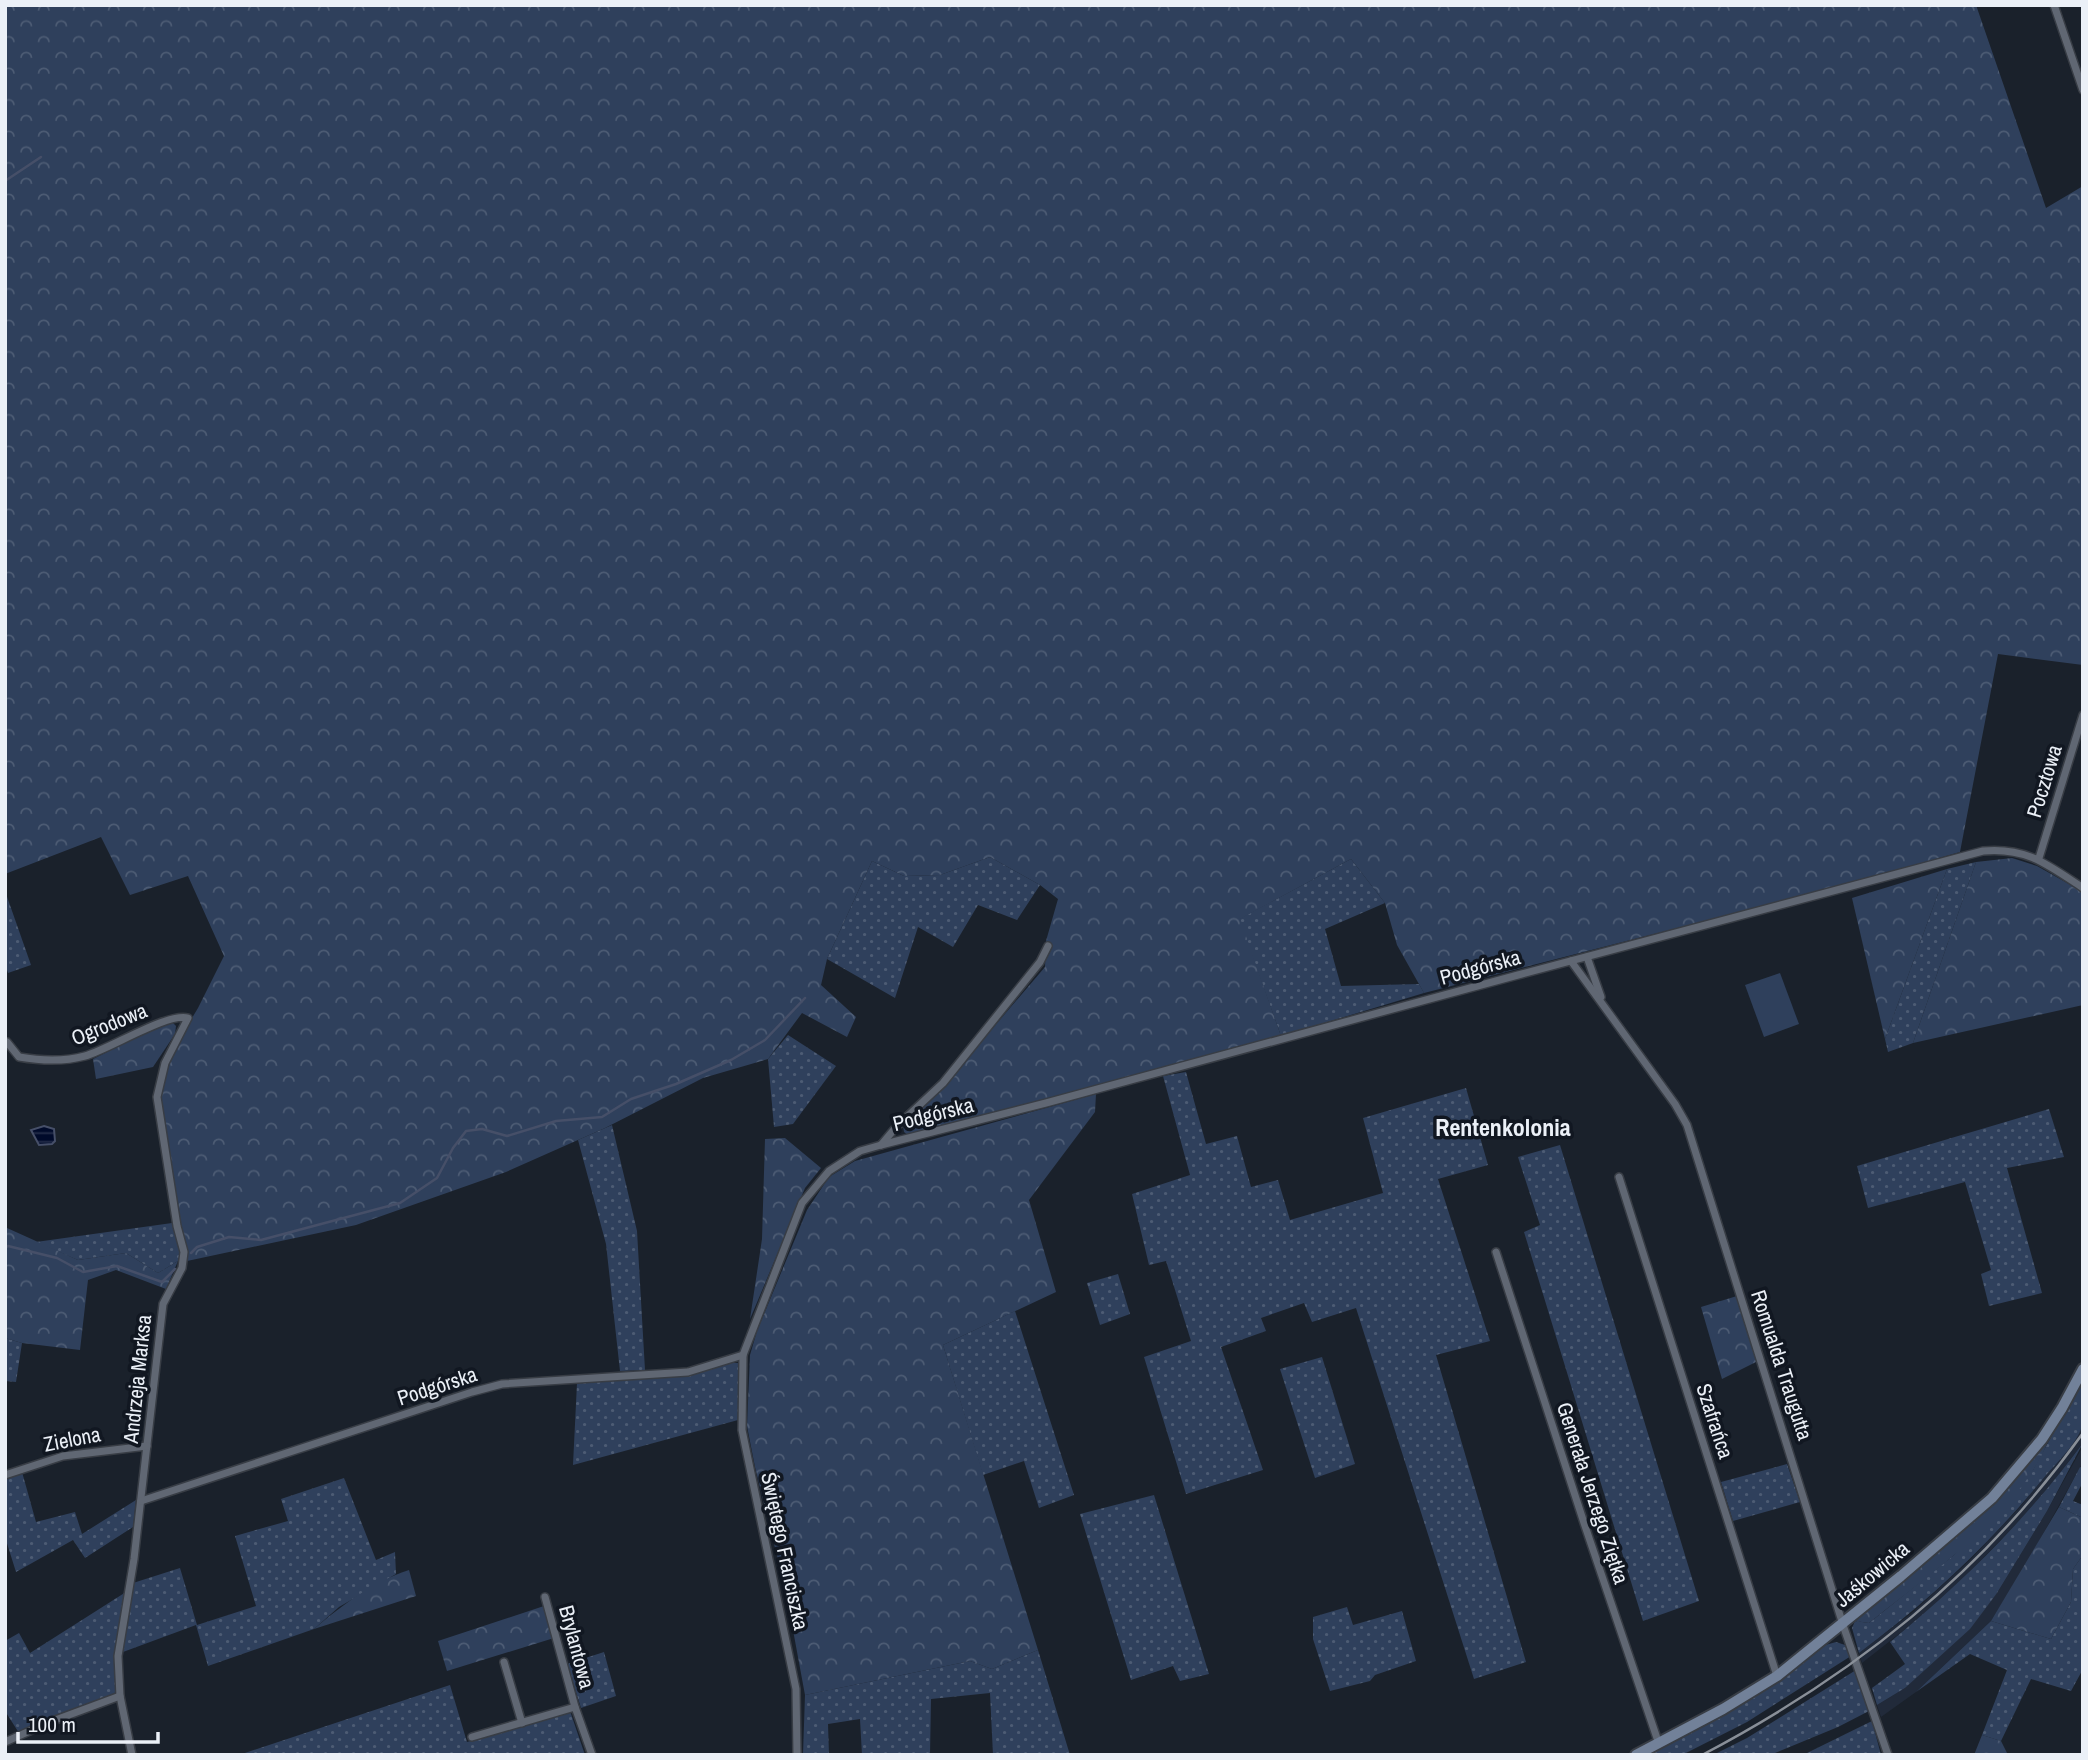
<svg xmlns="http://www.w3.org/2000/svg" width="2088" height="1760" font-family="'Archivo Narrow',sans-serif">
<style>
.built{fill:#212a3a}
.grass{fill:url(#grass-dots)}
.forest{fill:url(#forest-crowns)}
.garden{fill:#2f405c}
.water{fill:url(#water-rules);stroke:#464f68;stroke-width:2}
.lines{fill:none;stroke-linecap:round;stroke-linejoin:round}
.stream{stroke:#464f68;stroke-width:2.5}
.street-casing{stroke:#383d45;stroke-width:10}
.secondary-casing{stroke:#383d45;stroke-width:14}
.street{stroke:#606773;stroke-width:7}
.secondary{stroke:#728199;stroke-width:10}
.rail{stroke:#898f98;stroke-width:2.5}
.labels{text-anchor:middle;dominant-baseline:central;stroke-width:7;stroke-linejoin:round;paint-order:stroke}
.street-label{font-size:21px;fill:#ebf0f7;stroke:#111721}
.quarter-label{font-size:24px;font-weight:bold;fill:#ebf0f7;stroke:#111721}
</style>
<defs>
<pattern id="grass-dots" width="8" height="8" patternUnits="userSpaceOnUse" patternTransform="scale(1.75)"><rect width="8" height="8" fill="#2f405c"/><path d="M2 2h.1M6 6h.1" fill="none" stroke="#4d5c74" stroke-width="1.8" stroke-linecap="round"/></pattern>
<pattern id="forest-crowns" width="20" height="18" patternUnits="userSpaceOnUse" patternTransform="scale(1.75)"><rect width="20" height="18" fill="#2f405c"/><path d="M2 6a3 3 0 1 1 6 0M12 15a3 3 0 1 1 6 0" fill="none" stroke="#4d5c74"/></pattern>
<pattern id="water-rules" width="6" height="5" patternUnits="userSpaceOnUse" patternTransform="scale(1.75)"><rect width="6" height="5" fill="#000a2a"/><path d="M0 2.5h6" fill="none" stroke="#252e4a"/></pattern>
</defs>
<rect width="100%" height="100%" fill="#1a212b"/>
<g class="built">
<path d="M2083,1426V1443L2036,1504L1941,1601L1862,1663L1859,1653L1913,1612L1970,1560L2020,1507L2068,1448Z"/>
<path d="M2083,1446V1462L2023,1570L1991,1621L1916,1692L1881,1717L1877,1705L1905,1688L1997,1593L2047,1511Z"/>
</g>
<g class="grass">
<path d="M990,857L1040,885L1017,920L978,905L953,947L918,927L895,998L827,959L872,861L904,876L940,875Z"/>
<path d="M1351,859L1385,903L1325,929L1341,986L1419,984L1424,993L1281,1036L1239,919Z"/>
<path d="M1976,862L1913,1043L1888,1052L1885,1039L1947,869Z"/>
<path d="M5,891L31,965L8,973L5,964Z"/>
<path d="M788,1035L836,1066L793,1124L774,1127L768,1059Z"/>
<path d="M1186,1072L1206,1144L1237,1136L1251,1187L1278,1180L1290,1220L1383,1193L1363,1118L1466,1088L1488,1165L1438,1179L1490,1341L1436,1355L1526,1662L1474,1679L1356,1308L1312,1322L1304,1303L1261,1318L1266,1331L1221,1347L1263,1470L1186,1494L1144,1357L1191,1341L1166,1261L1149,1265L1132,1194L1190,1175L1163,1076Z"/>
<path d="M2049,1109L2064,1157L2007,1168L2042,1293L1989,1306L1981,1274L1991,1270L1965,1182L1868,1208L1857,1166Z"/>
<path d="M612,1125L637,1231L645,1370L620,1371L606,1244L578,1140Z"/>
<path d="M1560,1145L1699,1601L1643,1621L1524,1232L1540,1225L1518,1157Z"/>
<path d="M172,1223L180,1253L178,1261L158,1273L126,1253L78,1260L36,1242Z"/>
<path d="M1118,1274L1130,1314L1100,1325L1087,1283Z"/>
<path d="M1015,1311L1074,1495L1039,1508L1024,1461L983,1475L943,1345Z"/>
<path d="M5,1338L22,1343L16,1382L5,1381Z"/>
<path d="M1322,1357L1355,1464L1315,1478L1280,1369Z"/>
<path d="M729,1363H738V1420L573,1465L577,1383L692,1375Z"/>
<path d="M2083,1379C2083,1391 2086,1416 2082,1427C2076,1444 2059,1460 2047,1474C1990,1544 1931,1599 1859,1653L1852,1628L1855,1621L1869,1623L1954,1555L2033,1470Z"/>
<path d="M2083,1443L2047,1511L1997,1593L1970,1629L1905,1688L1877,1705L1872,1688L1905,1664L1890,1642C1962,1583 2027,1519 2083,1443Z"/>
<path d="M1787,1464L1800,1502L1733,1521L1721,1482Z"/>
<path d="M2080,1467L2083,1468V1482L2073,1501L2083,1505V1518L2059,1507Z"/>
<path d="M22,1472L36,1522L75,1512L82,1534L136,1500L133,1527L85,1558L73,1540L16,1572L5,1537V1479Z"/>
<path d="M344,1478L376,1560L395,1552L396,1574L339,1607L314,1629L208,1666L196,1625L123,1652L133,1583L180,1568L197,1625L256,1606L235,1536L288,1521L281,1499Z"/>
<path d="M1154,1495L1209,1674L1180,1681L1173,1666L1131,1680L1080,1514Z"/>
<path d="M2083,1555V1669L2071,1691L2031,1679L2001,1741L1982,1735L2007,1670L1970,1654L1916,1692L1991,1621L2051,1639L2071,1602L2073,1569Z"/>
<path d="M126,1592L115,1665L116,1693L19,1733L5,1711V1641L19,1633L30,1653Z"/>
<path d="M1347,1607L1353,1625L1402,1611L1416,1661L1375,1675L1370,1681L1330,1691L1313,1639V1617Z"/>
<path d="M1836,1642L1845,1645L1851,1656L1747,1722L1682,1755H1647L1759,1694L1822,1646Z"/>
<path d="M1038,1650L1070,1755H993L990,1693L931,1699L930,1755H862L860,1719L828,1724L829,1755H803L805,1695L970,1661L992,1669Z"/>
<path d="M604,1652L616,1696L581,1708L567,1664Z"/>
<path d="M1856,1670L1869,1711L1838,1727L1770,1755H1713L1747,1738Z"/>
<path d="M450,1685L467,1742L570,1711L585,1755H239Z"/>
<path d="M1872,1721L1881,1755H1803L1809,1752Z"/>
</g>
<g class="forest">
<path d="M5,5H1976L2046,208L2083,186V665L1998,654L1960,852L1849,884L1424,993L1397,945L1385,903L1351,859L1240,919L1281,1036L909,1136L904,1132L903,1125L944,1088L980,1043L1045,967L1046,941L1058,899L1040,885L990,857L940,875L904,876L872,861L827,959L821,985L856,1017L847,1037L802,1013L768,1059L703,1078L605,1128L506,1172L356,1225L187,1261L174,1207L158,1094L165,1063L198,1008L224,956L188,876L130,895L101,837L5,874Z"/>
<path d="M2012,858L2037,866L2083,892V1005L1913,1043L1976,862Z"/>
<path d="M1947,869L1885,1039L1852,898Z"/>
<path d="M172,1022L176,1026L175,1034L153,1067L96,1079L93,1059L161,1025Z"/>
<path d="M1096,1094L1095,1112L1029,1200L1056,1292L943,1345L1038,1650L992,1669L970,1661L805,1695L786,1592L755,1467L747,1426L750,1355L757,1331L807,1210L829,1177L855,1161Z"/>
<path d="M785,1138L821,1168L805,1188L750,1319L762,1239L765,1139Z"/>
<path d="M5,1220L7,1228L78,1260L126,1253L158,1273L178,1261L166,1289L116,1270L88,1280L80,1350L22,1343L5,1338Z"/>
<path d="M1737,1296L1758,1361L1722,1379L1701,1307Z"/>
<path d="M2052,1433C2046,1446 2040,1460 2032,1472C1991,1533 1926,1577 1869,1623L1855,1621L2009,1488Z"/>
<path d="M2059,1507L2083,1518V1555L2073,1569L2071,1602L2051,1639L1991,1621Z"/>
<path d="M409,1570L416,1596L314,1629C342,1605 374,1581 409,1570Z"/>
<path d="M544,1606L554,1638L447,1671L438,1641Z"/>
<path d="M1982,1735L2001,1741L2008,1755H1974Z"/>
</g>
<path class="garden" d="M1780,973L1799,1024L1764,1037L1745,985Z"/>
<path class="water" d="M44,1126L54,1129L55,1141L52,1144L39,1145L31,1130Z"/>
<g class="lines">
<g class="stream">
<path d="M5,181L41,157"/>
<path d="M5,1248L8,1246L57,1258L83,1272L117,1266L162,1282L175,1269"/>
<path d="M191,1253L197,1247L229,1237L261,1240L400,1203L437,1178L453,1148L466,1131L482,1129L507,1136L556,1121L602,1117L631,1099L676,1084L731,1060L765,1040L805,998"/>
</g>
<g class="street-casing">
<g id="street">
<path d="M2054,5L2083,90"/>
<path d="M2039,858L2083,715"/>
<path d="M1587,957L1601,997"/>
<path d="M1571,961L1675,1104L1687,1125L1844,1628L1888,1755"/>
<path d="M7,1042L19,1057C42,1061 63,1062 85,1056C110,1049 168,1012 188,1018L165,1063L157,1097L177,1226L184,1252L182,1268L163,1304L134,1559L118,1656L120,1696L132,1755"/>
<path d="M881,1145L897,1126L943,1083L1040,962L1048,946"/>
<path d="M1619,1177L1777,1676"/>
<path d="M1496,1252L1585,1526L1659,1744"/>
<path d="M5,1475L63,1456L147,1446"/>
<path d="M141,1501L472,1392L502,1384L688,1372L743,1355"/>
<path d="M545,1597L575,1707L592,1755"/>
<path d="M504,1662L522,1723"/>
<path d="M472,1737L575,1707"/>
<path d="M5,1742L50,1722L120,1696"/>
<path d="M797,1755L796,1689L742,1430L743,1355L802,1203L829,1171L860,1151L881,1145L1046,1103L1518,975L1983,851C2027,847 2048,865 2083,888"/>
</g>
</g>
<g class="secondary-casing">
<path id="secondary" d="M1636,1755L1723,1709L1777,1676L1901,1576L1992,1498L2042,1439L2062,1408L2083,1369"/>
</g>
<use href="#street" class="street"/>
<use href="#secondary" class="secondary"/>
<path class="rail" d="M1702,1755C1854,1675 1982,1574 2083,1433"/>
</g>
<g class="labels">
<g class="street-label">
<text transform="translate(2044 781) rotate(-73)">Pocztowa</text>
<text transform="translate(1480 967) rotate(-15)">Podgórska</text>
<text transform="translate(109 1024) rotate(-22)">Ogrodowa</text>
<text transform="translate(933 1114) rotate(-14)">Podgórska</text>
<text transform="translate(1782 1365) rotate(72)">Romualda Traugutta</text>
<text transform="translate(137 1379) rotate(-84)">Andrzeja Marksa</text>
<text transform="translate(437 1386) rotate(-18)">Podgórska</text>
<text transform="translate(1715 1421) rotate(72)">Szafrańca</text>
<text transform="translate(72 1439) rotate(-11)">Zielona</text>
<text transform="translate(1593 1493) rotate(72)">Generała Jerzego Ziętka</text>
<text transform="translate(785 1551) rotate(78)">Świętego Franciszka</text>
<text transform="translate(1872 1574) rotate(-40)">Jaśkowicka</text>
<text transform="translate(577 1647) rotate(75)">Brylantowa</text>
</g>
<g class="quarter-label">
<text x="1503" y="1127">Rentenkolonia</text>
</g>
</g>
<rect width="2088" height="1760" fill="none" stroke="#ebf0f7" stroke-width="14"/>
<path d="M18 1732v10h140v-10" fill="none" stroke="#ebf0f7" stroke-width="3.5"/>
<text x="28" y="1732" font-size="21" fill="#ebf0f7" stroke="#111721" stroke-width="5" paint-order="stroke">100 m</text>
</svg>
